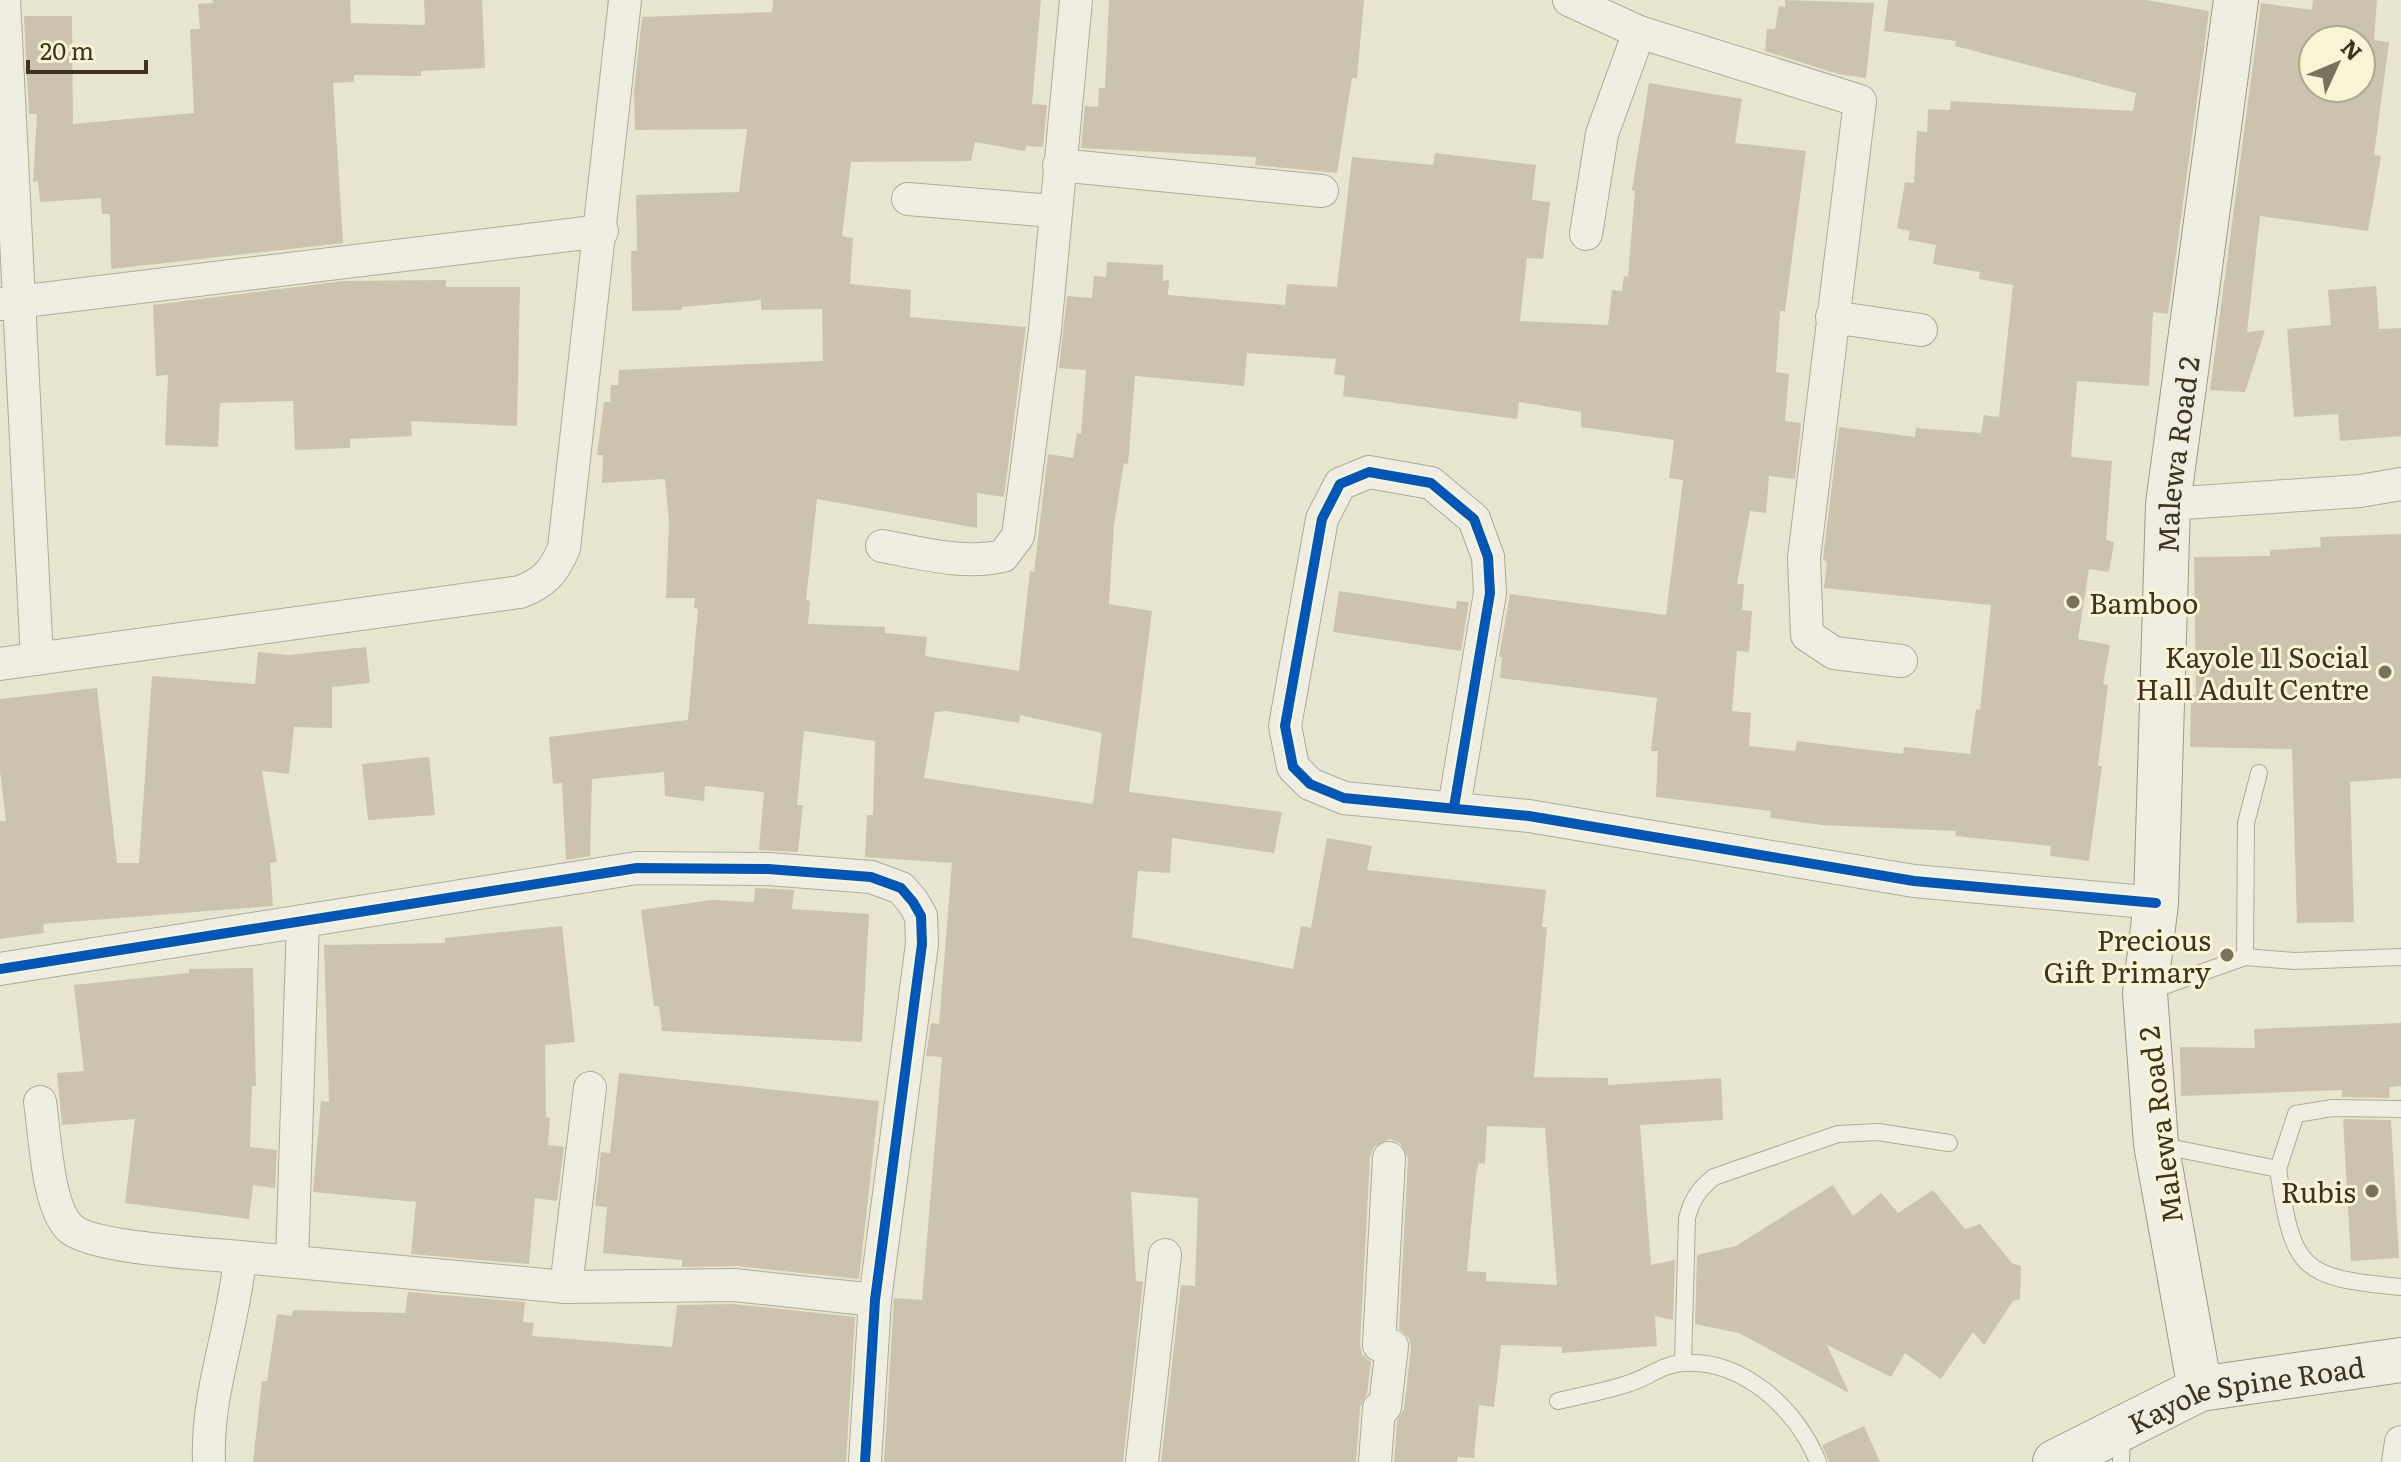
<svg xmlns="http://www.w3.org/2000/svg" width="2401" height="1462" font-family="Literata,serif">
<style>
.building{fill:#ccc3af;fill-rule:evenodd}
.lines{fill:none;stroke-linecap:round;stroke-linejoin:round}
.lane-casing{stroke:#ada997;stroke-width:18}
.street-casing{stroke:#ada997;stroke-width:34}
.secondary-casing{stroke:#9c9888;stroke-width:46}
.lane{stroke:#efede1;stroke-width:16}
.street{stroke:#efede1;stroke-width:32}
.secondary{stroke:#efede1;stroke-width:44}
.cycleway-casing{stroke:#f8f4d5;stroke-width:15}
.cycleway{stroke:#0057b8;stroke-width:10}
.poi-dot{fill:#78715c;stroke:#f8f4d5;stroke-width:3}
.labels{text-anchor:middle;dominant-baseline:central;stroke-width:6;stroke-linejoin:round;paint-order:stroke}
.street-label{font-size:28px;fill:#3d331e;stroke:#f8f4d5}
.poi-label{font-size:28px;fill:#3d331e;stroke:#f8f4d5;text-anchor:end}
</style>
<rect width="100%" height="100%" fill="#e7e4cf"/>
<g class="building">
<path d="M213,0H350L351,23L425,25L424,0H482L485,68L421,71V76L354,75V82L333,83L343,243L111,269L110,214H102L101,198L40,202L38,181L33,182L37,114H29L24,16H72L73,124L194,113L190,29H200L198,4L213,3Z"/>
<path d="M773,0H1041L1032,104L1047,105L1043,147L1026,146L1025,151L975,142L971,161L851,162L842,236L853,238L850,284L911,290L910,317L1026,327L1004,497L977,493V528L817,499L806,600L810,601L808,624L885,627V633L927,637L925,656L1019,671L1030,571L1034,572L1048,454L1073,458L1077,433L1081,434L1086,370L1059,368L1067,296L1092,298L1094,276L1106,277L1107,262L1163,265V281L1169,280L1168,295L1285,305L1287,284L1337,287L1352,157L1433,165L1435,153L1536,165L1532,200L1550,202L1543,259L1527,258L1520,321L1608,325L1612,290L1622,291L1624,276L1628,277L1635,191L1632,190L1649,83L1742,99L1735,143L1806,151L1785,311H1780L1776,372L1789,374L1785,421L1801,423L1795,479L1769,476L1766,513L1750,511L1737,584H1744L1742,610L1752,611L1749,652L1737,651L1732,711L1751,713L1749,746L1795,751L1797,741L1903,754L1904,747L1970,754L1976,709L1980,710L1991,605L1824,588L1827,563L1823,559L1839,427L1915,437L1916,428L1981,433L1984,415L1999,417L2013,285L1979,279L1980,272L1933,264L1936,245L1908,240L1910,231L1897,228L1905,182L1914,183L1917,131L1927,132L1928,109L1950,110L1951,101L2133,111L2136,93L1955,46L1956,41L1884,31L1888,0H2146L2209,11L2168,314L2153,312L2149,386L2077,381L2071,457L2112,461L2106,540L2114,542L2109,572L2089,569L2078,639L2110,645L2103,684L2108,685L2098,766H2102L2089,861L2050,856L2051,846L1955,836L1956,831L1822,825L1770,818L1771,811L1656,797L1658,751H1651L1657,698L1500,678L1502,657H1499L1510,594L1666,615L1683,480L1669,478L1674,440L1581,427V412L1519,402L1517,419L1343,396L1345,376L1334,374L1336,359L1247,353L1244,386L1135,376L1128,464L1124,463L1114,525L1109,604L1152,611L1129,792L1282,812L1274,853L1172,838L1170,873L1138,871L1132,937L1293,969L1301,926L1311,928L1327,838L1372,846L1367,870L1546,890L1542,927H1547L1534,1077L1608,1078V1085L1721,1078L1723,1120L1640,1125L1651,1265L1675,1260L1673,1320L1655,1316L1657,1346L1562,1353V1347L1501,1345L1494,1407L1479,1405L1474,1458L1458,1457L1457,1462H1394L1397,1421L1404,1409L1411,1348L1409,1338L1399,1329L1408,1158L1400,1143L1389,1139L1374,1147L1370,1157L1360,1344L1362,1354L1371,1362L1367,1393L1360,1407L1356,1462H1161L1181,1285L1195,1286L1198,1198L1131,1192L1136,1281L1143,1282L1123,1462H884L894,1298L922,1300L942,1057L926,1056L931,1023L939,1024L952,863L865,857L867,815H873L875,741L804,731L797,805H803L798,852L759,850L764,792L705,786L704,801L665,796L664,772L592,779L590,856L566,860L562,783L553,784L549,737L688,720L698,609L694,608L695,598H666L669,522L665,479L602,483L603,455H597L604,402H610L611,385H618L619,370L823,361L822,309L761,310V300L682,307V310L632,311L631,251H637L636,195L739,192L747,129L635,130L634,92L642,17L772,12ZM946,711L1019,723L1020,715L1102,733L1093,804L924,778L935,712ZM1487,1126L1545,1128L1557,1285L1486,1281V1272L1467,1271L1476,1174L1479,1163L1485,1164Z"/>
<path d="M1109,0H1364L1357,78H1352L1337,173L1255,165L1256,157L1081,148L1085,106L1098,107L1099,88H1105Z"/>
<path d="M1785,0L1874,3L1866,78L1838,74L1765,51L1767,29H1775L1779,6L1785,7Z"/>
<path d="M2313,0H2377L2374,40L2389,42L2374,155L2381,156L2368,231L2260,216L2247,332L2265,330L2245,392L2210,390L2261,3L2312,10ZM2313,40H2361V88H2313Z"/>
<path d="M446,280V287H520L517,426L411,421L412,436L350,439V448L295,450L293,401L220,403L218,447L165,445L168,375L156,376L153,305L344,281Z"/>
<path d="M2376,286L2379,329L2401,328V436L2340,441L2338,414L2294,417L2287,329L2331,325L2328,290Z"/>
<path d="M2401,534V778L2350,782L2354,922L2297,923L2292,749L2190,747L2191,695H2196L2194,557L2270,556V550L2321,547L2320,537Z"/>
<path d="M1339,591L1456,609L1457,601L1469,602L1461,651L1333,632Z"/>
<path d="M366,647L370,683L332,687V728L294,727L289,774L262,771L277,862L270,863L273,906L43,924L44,933L0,939V821H6L0,771V699L97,688L117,863H139L152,676L255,684L258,652L289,655Z"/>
<path d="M429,757L435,815L368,820L362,764Z"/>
<path d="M755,888L794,890L792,909L869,914L862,1042L662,1031L659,1006H654L641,910L712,900L754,902Z"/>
<path d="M562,926L575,1042L545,1045L546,1117L550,1118L548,1145L564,1147L557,1201L535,1198L529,1264L411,1254L416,1202L313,1192L321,1101L329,1102L324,945L445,943V938Z"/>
<path d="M253,968L256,1086H252L250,1147L277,1150L275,1188L253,1185L249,1219L125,1203L135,1119L62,1125L57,1073L84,1071L74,985L189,973V969Z"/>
<path d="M2401,1023V1086L2389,1087L2390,1098L2342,1097V1090L2181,1096L2180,1047L2255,1048L2254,1029Z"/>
<path d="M619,1073L879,1101L859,1279L736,1266L682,1267V1260L603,1253L607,1207L595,1206L601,1152L610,1153Z"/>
<path d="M2343,1119L2391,1120L2399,1258L2351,1261Z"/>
<path d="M1833,1185L1853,1216L1881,1193L1898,1213L1933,1190L1965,1229L1980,1224L2012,1263L2021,1266L2020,1299L2013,1301L1984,1345L1973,1332L1941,1379L1905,1353L1891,1377L1827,1345L1849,1393L1739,1333L1695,1324L1697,1255L1736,1246Z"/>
<path d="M408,1292L525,1302L523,1322L534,1323L532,1336L672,1347L677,1305L733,1304L855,1317L846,1462H253L262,1381H267L277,1314L292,1316L293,1310L405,1313Z"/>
<path d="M1864,1426L1880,1462H1829L1822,1445Z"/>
</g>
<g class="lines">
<g class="lane-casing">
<g id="lane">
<path d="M2245,957L2246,823L2259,773"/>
<path d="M2150,991L2245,957L2294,961L2401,957"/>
<path d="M2158,1145L2278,1169L2296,1114L2332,1108L2401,1109"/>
<path d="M2278,1169C2293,1269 2299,1278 2401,1287"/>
<path d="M1683,1363L1687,1218C1692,1199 1699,1189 1714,1177L1838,1134L1878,1132L1949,1143"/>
<path d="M1558,1401C1582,1395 1607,1391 1630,1383C1649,1377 1661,1365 1682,1363C1742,1358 1797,1409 1818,1462"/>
<path d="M2121,1462L2122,1434"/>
</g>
</g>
<g class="street-casing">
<g id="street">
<path d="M4,0L37,659"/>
<path d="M1569,0L1639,32L1860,101L1804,558L1807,635L1834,653L1901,661"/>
<path d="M1059,165L1322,191"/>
<path d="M908,199L1053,211"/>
<path d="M1586,234L1602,134L1639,32"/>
<path d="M0,304L602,231"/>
<path d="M1832,317L1921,330"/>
<path d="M2168,504L2360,491L2401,484"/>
<path d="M882,546C921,553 964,565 1003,556L1018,536L1045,330L1076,0"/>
<path d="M0,664L520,592C544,583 554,572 564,548L625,0"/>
<path d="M1454,807L1490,593L1488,557L1474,519L1431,483L1369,472L1340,484L1322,519L1285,726L1293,767L1310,784L1344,798L1529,816L1914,881L2156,903"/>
<path d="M0,969L637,868L768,869L871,877L901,888L913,902L921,916L922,944L875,1300L865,1462"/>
<path d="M40,1102C45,1134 47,1206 70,1228C90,1248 207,1254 240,1257"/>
<path d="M292,1261L303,921"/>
<path d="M566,1287L590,1088"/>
<path d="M209,1462C206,1392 234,1327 240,1257L566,1287L734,1285L875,1300"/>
<path d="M1142,1462L1165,1255"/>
<path d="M1375,1462L1379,1408L1385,1407L1392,1346L1379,1345L1389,1158"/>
<path d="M2398,1462L2401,1442"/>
</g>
</g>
<g class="secondary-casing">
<g id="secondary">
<path id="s1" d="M2200,1389L2156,1144L2145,993L2156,903L2168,504L2236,0"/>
<path id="s2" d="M2055,1462L2200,1389L2401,1360"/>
</g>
</g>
<use href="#lane" class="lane"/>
<use href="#street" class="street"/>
<use href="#secondary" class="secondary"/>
<g class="cycleway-casing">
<g id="cycleway">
<path d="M1454,807L1490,593L1488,557L1474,519L1431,483L1369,472L1340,484L1322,519L1285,726L1293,767L1310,784L1344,798L1529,816L1914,881L2156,903"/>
<path d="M0,969L637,868L768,869L871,877L901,888L913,902L921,916L922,944L875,1300L865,1462"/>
</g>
</g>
<use href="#cycleway" class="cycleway"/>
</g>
<g class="poi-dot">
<circle cx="2073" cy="602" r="8"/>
<circle cx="2385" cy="672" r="8"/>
<circle cx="2227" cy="955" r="8"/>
<circle cx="2372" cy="1191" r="8"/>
</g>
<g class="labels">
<g class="street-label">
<text stroke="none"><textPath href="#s1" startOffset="940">Malewa Road 2</textPath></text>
<text transform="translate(2159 1125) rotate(-97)">Malewa Road 2</text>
<text stroke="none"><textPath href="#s2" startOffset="206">Kayole Spine Road</textPath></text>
</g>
<g class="poi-label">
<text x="2089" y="602" text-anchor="start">Bamboo</text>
<text x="2369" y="656">Kayole 11 Social<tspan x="2369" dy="32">Hall Adult Centre</tspan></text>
<text x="2211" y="939">Precious<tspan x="2211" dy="32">Gift Primary</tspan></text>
<text x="2356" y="1191">Rubis</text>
</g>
</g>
<g transform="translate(2337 64) rotate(46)"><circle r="38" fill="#f8f4d5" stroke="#ada78c" stroke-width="2"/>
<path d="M0-6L14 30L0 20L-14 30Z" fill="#78715c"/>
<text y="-12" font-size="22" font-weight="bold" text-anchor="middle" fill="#3d331e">N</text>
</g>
<path d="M28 60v12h118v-12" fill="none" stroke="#3d331e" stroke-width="4"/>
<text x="40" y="60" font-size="24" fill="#3d331e" stroke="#f8f4d5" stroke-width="6" paint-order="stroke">20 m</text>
</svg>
